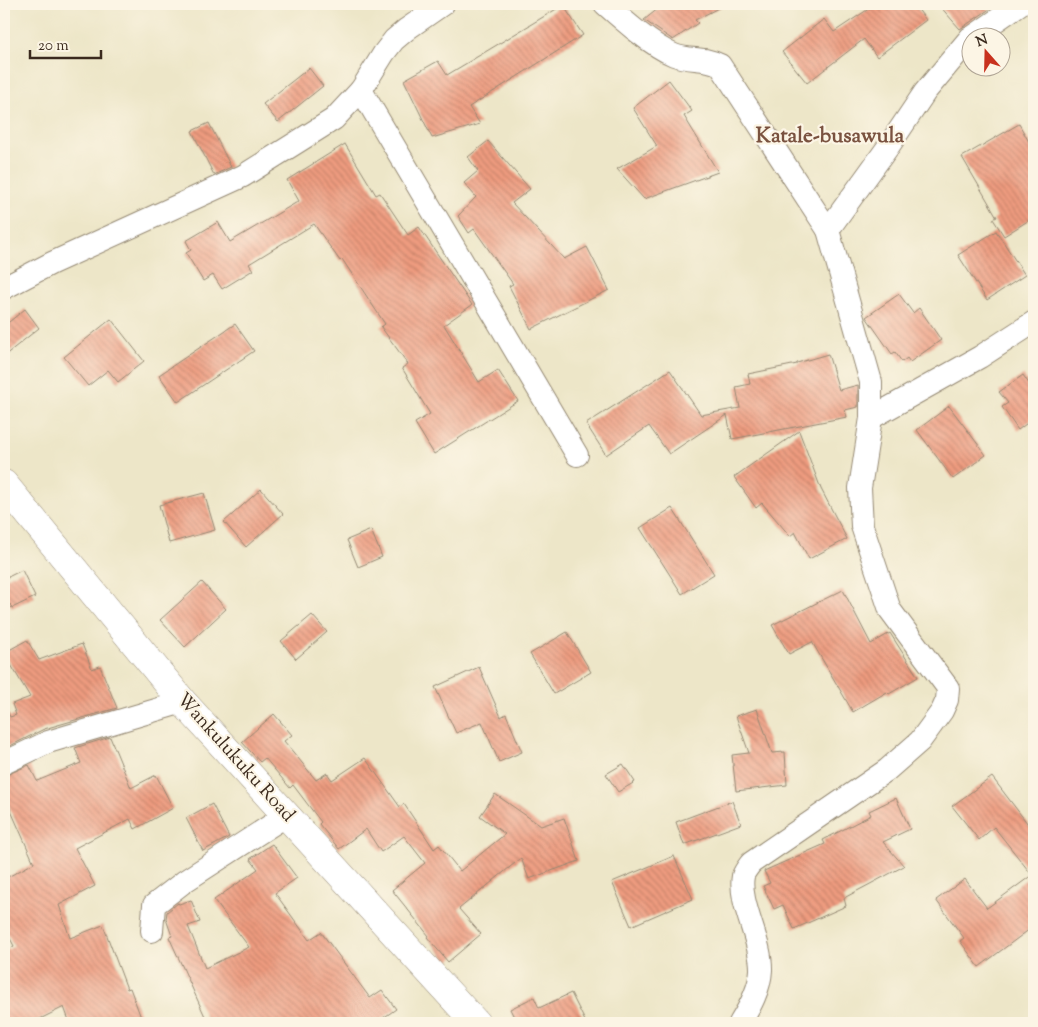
<svg xmlns="http://www.w3.org/2000/svg" width="1038" height="1027" font-family="'Sorts Mill Goudy',serif">
<style>
.building{fill:url(#building-back-hatch)}
.lines{fill:none;stroke-linecap:round;stroke-linejoin:round}
.minor-casing{stroke:#948873;stroke-width:24}
.major-casing{stroke:#948873;stroke-width:29}
.minor{stroke:#fff;stroke-width:22}
.major{stroke:#fff;stroke-width:28}
.labels{text-anchor:middle;dominant-baseline:central;stroke-width:4.5;stroke-linejoin:round;paint-order:stroke}
.street-label{font-size:19px;fill:#3b2a1e;stroke:#fcf5e5}
.quarter-label{font-size:21px;font-weight:bold;fill:#7a5240;stroke:#fcf5e5}
</style>
<defs>
<pattern id="building-back-hatch" width="6" height="6" patternUnits="userSpaceOnUse" patternTransform="scale(1.25)"><rect width="6" height="6" fill="#ee9b7f"/><path d="M-1 5l2 2M0 0l6 6M5-1l2 2" fill="none" stroke="#c27f67"/></pattern>
</defs>
<rect width="100%" height="100%" fill="#fcf5e5"/>
<filter id="ink" filterUnits="userSpaceOnUse"><feTurbulence type="fractalNoise" baseFrequency=".02" numOctaves="2"/><feDisplacementMap in="SourceGraphic" scale="10" xChannelSelector="R" yChannelSelector="G"/><feConvolveMatrix kernelMatrix="1 2 1 2 8 2 1 2 1" color-interpolation-filters="sRGB"/></filter>
<filter id="wash" filterUnits="userSpaceOnUse"><feTurbulence type="fractalNoise" baseFrequency=".0096" numOctaves="4" result="noise"/><feDisplacementMap in="SourceGraphic" scale="20" xChannelSelector="R" yChannelSelector="G"/><feGaussianBlur stdDeviation="1.12" result="paint"/><feColorMatrix in="noise" values="0 0 0 0 0 0 0 0 0 0 0 0 0 0 0 0 0 1.4 0 .05"/><feComposite in="paint" operator="in"/></filter>
<g filter="url(#wash)">
<rect width="100%" height="100%" fill="#ede6c8"/>
<g id="blocks">
<g class="building">
<path d="M664,4H726L695,20L698,23L673,40L644,20Z"/>
<path d="M876,4H914L926,20L877,57L864,39L807,83L782,52L824,19L834,32Z"/>
<path d="M938,4H997L960,29Z"/>
<path d="M563,5L583,35L469,107L480,124L432,138L404,80L438,61L447,75Z"/>
<path d="M309,68L323,86L278,122L263,104Z"/>
<path d="M669,80L692,111L684,116L718,172L644,199L617,169L657,146L633,108Z"/>
<path d="M209,123L231,167L214,175L192,131Z"/>
<path d="M1019,124L1034,151V217L1004,236L993,219L997,217L962,157Z"/>
<path d="M488,141L530,189L512,203L564,259L587,247L609,290L531,329L509,286L513,284L474,229L469,233L458,216L476,197L464,183L478,171L468,157Z"/>
<path d="M345,144L376,195L380,193L408,235L419,227L472,305L444,325L479,382L498,370L518,401L434,454L415,423L430,414L402,368L408,364L381,327L385,324L342,259L340,261L314,224L249,264L253,270L222,289L213,275L203,281L186,253L191,250L186,241L218,222L230,242L299,201L287,180Z"/>
<path d="M996,231L1025,275L987,300L958,255Z"/>
<path d="M899,294L913,313L919,308L941,340L910,362L907,358L902,362L895,352L892,354L866,317Z"/>
<path d="M25,309L39,328L4,356V326Z"/>
<path d="M111,319L144,361L118,382L108,370L88,386L64,357Z"/>
<path d="M235,324L254,351L178,402L159,375Z"/>
<path d="M828,354L839,390L858,385V407L845,410L847,417L732,439L727,415L669,454L649,426L606,455L586,424L670,370L701,415L740,408L736,387L750,384L748,374L797,364V363Z"/>
<path d="M1023,375L1034,391V418L1018,430L1002,407L1008,403L999,392Z"/>
<path d="M949,406L986,455L953,479L917,430Z"/>
<path d="M799,431L821,489L847,539L809,559L795,532L790,536L762,503L756,508L734,477Z"/>
<path d="M261,489L283,514L246,547L224,522Z"/>
<path d="M204,493L215,530L169,543L159,505Z"/>
<path d="M672,508L714,574L682,594L640,528Z"/>
<path d="M371,530L382,557L358,567L347,540Z"/>
<path d="M22,570L35,597L12,608L10,604L4,607V579Z"/>
<path d="M202,582L226,609L185,647L160,620Z"/>
<path d="M843,590L871,644L890,633L918,677L889,694L887,692L853,712L812,642L789,654L772,625Z"/>
<path d="M312,615L327,632L296,659L281,641Z"/>
<path d="M567,632L591,672L554,694L530,654Z"/>
<path d="M27,640L39,660L82,644L92,669L100,666L117,708L44,729L4,749V704L10,717L16,715L12,704L30,697L4,653Z"/>
<path d="M479,667L501,717L506,714L522,752L499,762L482,722L456,733L435,687Z"/>
<path d="M757,709L772,753L785,752L787,785L736,791L732,755L749,753L736,716Z"/>
<path d="M274,714L292,735L284,741L316,780L327,773L332,780L365,758L400,807L404,804L434,849L439,845L460,871L505,834L480,816L495,794L541,826L564,818L579,861L529,879L521,858L459,909L481,934L448,962L427,937L429,936L392,890L425,863L404,836L381,852L366,829L339,849L319,824L321,822L293,785L290,788L265,758L260,762L242,742Z"/>
<path d="M110,737L131,788L156,775L173,808L135,829L130,819L75,848L95,886L59,905L70,938L103,925L127,989L130,988L143,1023H70L64,1007L32,1023H4V952L14,946L4,927V879L34,863L4,795V776L29,765L37,781L81,763L75,748Z"/>
<path d="M623,764L635,782L618,792L606,774Z"/>
<path d="M992,777L1034,832V926L979,967L960,941L964,938L936,900L965,879L987,908L1032,875L994,827L979,840L952,806Z"/>
<path d="M896,798L910,829L883,842L904,866L844,898L846,906L794,929L783,905L774,909L763,886L770,883L764,871L825,844L823,840L871,815L869,811Z"/>
<path d="M732,801L741,824L684,845L676,822Z"/>
<path d="M212,804L229,837L203,851L186,818Z"/>
<path d="M272,844L297,878L275,893L309,940L321,932L370,998L382,990L396,1009L376,1023H208L169,937L172,936L166,919L167,912L178,903L179,904L191,900L200,922L188,926L205,968L249,947L214,900L258,869L250,859Z"/>
<path d="M674,856L693,899L631,926L612,882Z"/>
<path d="M571,993L586,1023H506L515,1019L510,1009L534,997L539,1008Z"/>
</g>
</g>
</g>
<g filter="url(#ink)">
<use href="#blocks" fill-opacity="0" stroke="#948873" stroke-width="1"/>
<g class="lines">
<g class="minor-casing">
<g id="minor">
<path d="M605,4C623,20 652,46 674,55C689,61 706,57 720,65L828,230"/>
<path d="M971,38L1020,4"/>
<path d="M361,90L577,455"/>
<path d="M4,288L52,263L243,176L334,119L361,90L384,53L394,40L407,29L443,4"/>
<path d="M871,418L980,357L1034,322"/>
<path d="M4,763L48,742L183,702"/>
<path d="M152,931L154,905L185,881L287,815"/>
<path d="M740,1023C750,1007 760,989 761,970C762,941 738,903 743,876C744,872 748,867 751,863L887,770L920,741L942,711L947,700L948,688L890,610L862,526L860,488L871,418V382L828,230L888,147L925,92L970,38"/>
</g>
</g>
<g class="major-casing">
<path id="major" d="M4,484L183,702L476,1023"/>
</g>
<use href="#minor" class="minor"/>
<use href="#major" class="major"/>
</g>
</g>
<g class="labels">
<g class="street-label">
<text transform="translate(235 758) rotate(48)">Wankulukuku Road</text>
</g>
<g class="quarter-label">
<text x="830" y="137">Katale-busawula</text>
</g>
</g>
<rect width="1038" height="1027" fill="none" stroke="#fcf5e5" stroke-width="20"/>
<g transform="translate(986 52) rotate(340)"><circle r="24" fill="#fcf5e5" stroke="#afa495"/>
<path d="M0-4L9 19L0 12L-9 19Z" fill="#c8321e"/>
<text y="-8" font-size="14" font-weight="bold" text-anchor="middle" fill="#3b2a1e">N</text>
</g>
<path d="M30 50v8h71v-8" fill="none" stroke="#3b2a1e" stroke-width="2.5"/>
<text x="38" y="50" font-size="15" fill="#3b2a1e" stroke="#fcf5e5" stroke-width="4" paint-order="stroke">20 m</text>
</svg>
